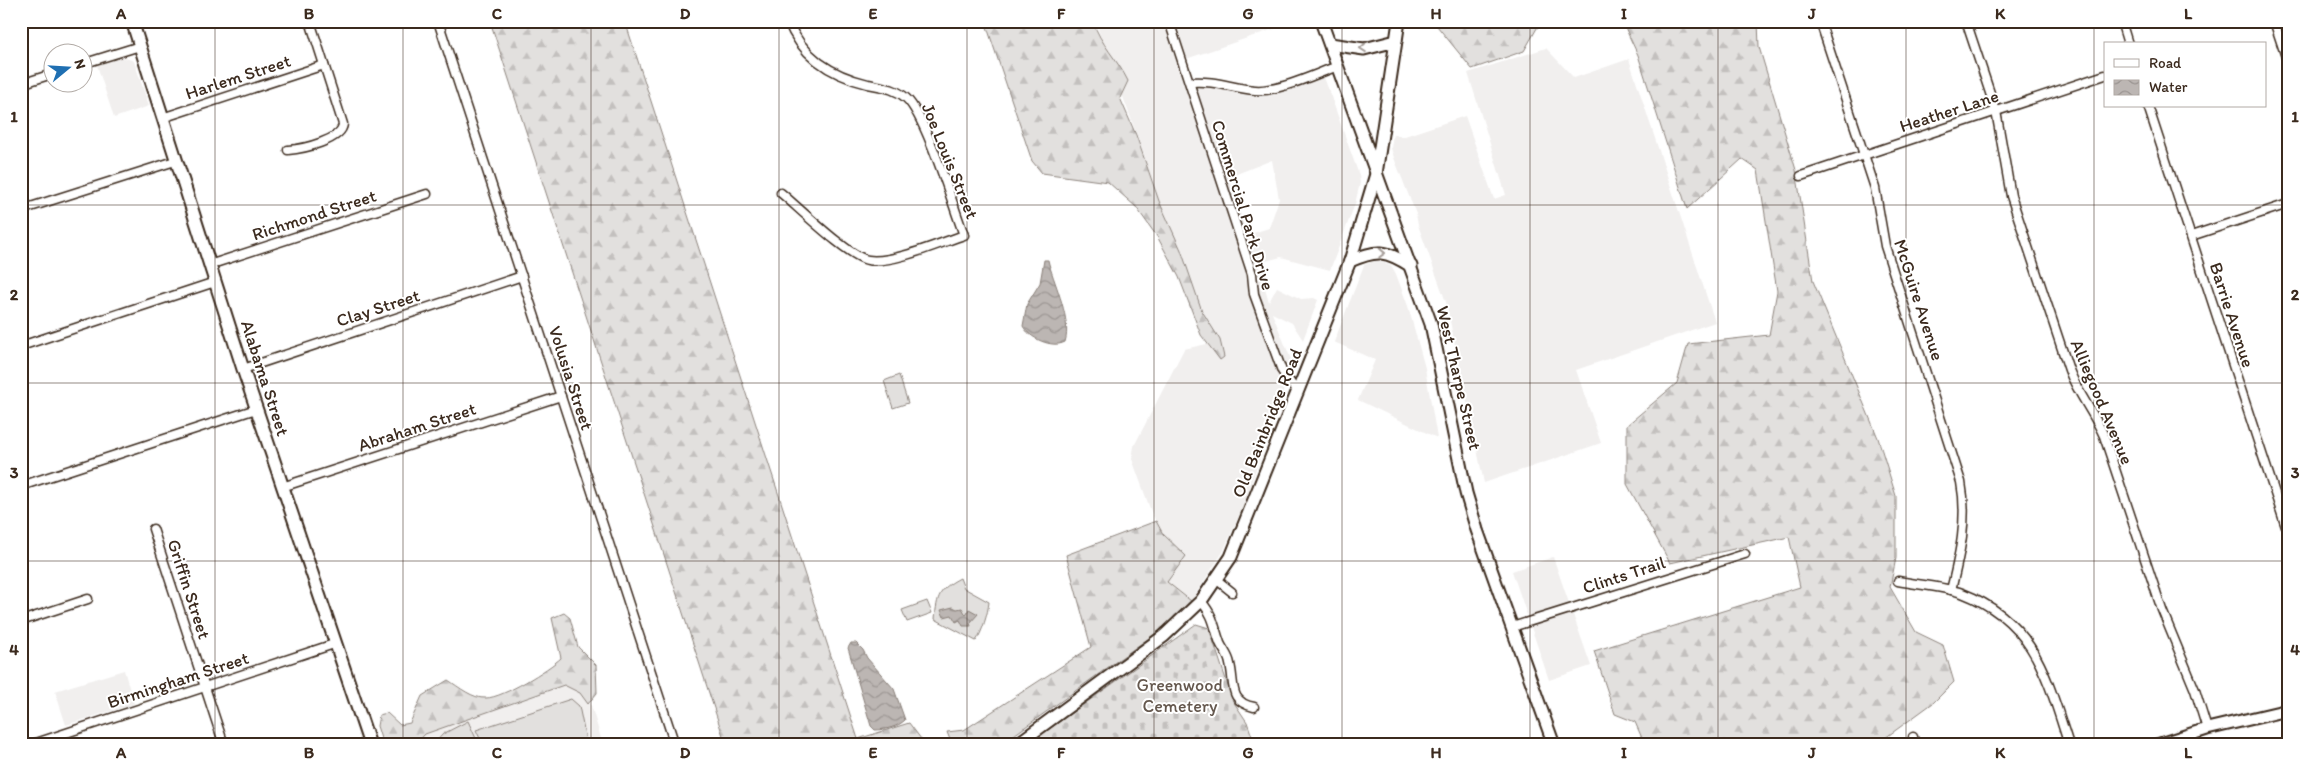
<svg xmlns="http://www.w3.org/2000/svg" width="2309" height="766" font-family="Itim,sans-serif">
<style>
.built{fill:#f1efee;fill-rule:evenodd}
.grass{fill:#e2e0de;stroke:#8e857e}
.forest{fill:url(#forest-firs);stroke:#8e857e}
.cemetery{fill:url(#cemetery-stones);stroke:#8e857e}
.water{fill:url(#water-waves);stroke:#887e77}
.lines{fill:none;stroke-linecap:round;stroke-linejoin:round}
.street-casing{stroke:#3b2a1e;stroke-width:11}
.secondary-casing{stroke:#3b2a1e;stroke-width:15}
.street{stroke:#fff;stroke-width:8}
.secondary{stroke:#fff;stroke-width:11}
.oneway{stroke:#a79f9a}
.grid{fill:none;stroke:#3b2a1e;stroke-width:1;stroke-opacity:0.55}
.labels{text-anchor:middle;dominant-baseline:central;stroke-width:4;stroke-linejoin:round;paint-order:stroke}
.street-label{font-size:18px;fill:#3b2a1e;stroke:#fff}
.park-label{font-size:18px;fill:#65584e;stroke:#fff}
.neatline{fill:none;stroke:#3b2a1e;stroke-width:2}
.grid-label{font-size:16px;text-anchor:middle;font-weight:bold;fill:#3b2a1e}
</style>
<defs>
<pattern id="forest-firs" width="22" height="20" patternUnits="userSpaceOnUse" patternTransform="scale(1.25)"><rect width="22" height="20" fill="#e2e0de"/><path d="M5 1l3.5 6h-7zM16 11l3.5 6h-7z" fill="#c3c0be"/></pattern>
<pattern id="cemetery-stones" width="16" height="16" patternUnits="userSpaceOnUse" patternTransform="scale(1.25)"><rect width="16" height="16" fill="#e2e0de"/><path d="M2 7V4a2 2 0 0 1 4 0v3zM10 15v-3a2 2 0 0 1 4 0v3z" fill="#c3c0be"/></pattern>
<pattern id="water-waves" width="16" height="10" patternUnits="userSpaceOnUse" patternTransform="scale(1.25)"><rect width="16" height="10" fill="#bcb6b3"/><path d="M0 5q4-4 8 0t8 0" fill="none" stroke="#9a9491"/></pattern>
</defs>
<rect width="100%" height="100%" fill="#fff"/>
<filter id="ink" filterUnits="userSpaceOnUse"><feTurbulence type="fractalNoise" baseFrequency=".02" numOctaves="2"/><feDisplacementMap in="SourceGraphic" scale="10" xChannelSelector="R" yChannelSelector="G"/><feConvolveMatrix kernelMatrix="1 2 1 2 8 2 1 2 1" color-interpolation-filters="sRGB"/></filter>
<g filter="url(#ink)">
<g class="built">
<path d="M1095,21H1297L1186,59L1198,86L1228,87L1264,94L1321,76L1324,77L1359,175L1360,183L1355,204L1330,270L1281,257L1258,263L1269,302L1277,287L1301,299L1314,298L1318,300L1303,340L1292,323L1272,313L1293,364L1243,506L1223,552L1191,601L1167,582L1186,556L1163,534L1152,514L1132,459L1134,446L1184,349L1207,344L1137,135ZM1272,160L1279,199L1269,228L1247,235L1229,177Z"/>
<path d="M1546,48L1574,78L1629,59L1715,322L1576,370L1601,443L1484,483L1446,302L1418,225L1416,214L1394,158L1391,148L1393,134L1402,137L1465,116L1494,199L1506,195L1468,73Z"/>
<path d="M123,57L134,61L149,106L114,118L97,65Z"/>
<path d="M1377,260L1391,265L1396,274L1408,306L1425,368L1437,438L1358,400L1375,360L1334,342L1364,265Z"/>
<path d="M1553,557L1591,666L1549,680L1512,571Z"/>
<path d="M124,670L134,704L66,725L55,691Z"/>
<path d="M582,675L603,745H393Z"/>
</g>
<g class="grass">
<path d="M899,375L908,403L893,408L884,381Z"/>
<path d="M960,578L964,588L989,602C988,613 982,633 976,641L935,619C937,596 939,589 960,578Z"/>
<path d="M927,601L932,613L907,622L902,610Z"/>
<path d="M571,699L579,706L587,745H483L476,730Z"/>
<path d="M468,721L479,745H433L443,734Z"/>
</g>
<g class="forest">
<path d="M490,21H625L858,739L909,723L924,743L726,745Z"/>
<path d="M985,21H1093C1100,44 1118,60 1128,81L1120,98L1136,135L1159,201L1181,250L1202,311L1220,340L1224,357L1220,360L1201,335L1179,277L1158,238L1136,207L1108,182L1042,173L1032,161Z"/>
<path d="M1433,21H1541L1524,51L1472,69Z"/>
<path d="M1622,21H1758L1759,47L1796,170L1813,281L1878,438L1896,496V558L1890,587L1916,632L1943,645L1954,682L1933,703L1885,738L1880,745H1645L1635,722L1615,714L1594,651L1800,587L1789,537L1670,563L1627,484V425L1677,383L1688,344L1769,335L1777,291L1758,170L1742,159L1687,209L1638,55Z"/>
<path d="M1156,521L1163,534L1186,556L1167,582L1191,601L1188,606L1160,630L1000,745H952L947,732L964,730L1091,647L1066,555Z"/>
<path d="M564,613L570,618L578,647L596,665L597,693L588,704L580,693L564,685L425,734L415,745H383L377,726L379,715L387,713L400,725L410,723L422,696L448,680C459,687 473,699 486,698C503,698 549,669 561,658L552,618Z"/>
</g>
<path class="cemetery" d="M1196,624L1209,628L1233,701L1247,722L1255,745H1027Z"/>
<g class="water">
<path d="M1044,260H1048L1049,264C1055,285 1072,321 1065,342C1052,349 1029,338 1023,326L1027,304L1040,283Z"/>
<path d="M953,607L957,609L962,608L966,615L969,609L978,614L970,623L971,626H963L960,620L956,622L952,615L944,617L941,610Z"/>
<path d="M851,643H856L863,650L867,658L894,689L905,720C898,727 885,730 875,730L871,726L848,648Z"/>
</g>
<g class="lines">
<g class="street-casing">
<g id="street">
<path d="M438,21L675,745"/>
<path d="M1169,21L1252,274L1254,294L1282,371L1298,393"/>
<path d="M1820,21L1875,188L1885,246L1961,482C1968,519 1960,554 1951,590"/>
<path d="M1966,21L1996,111L2011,196L2069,370C2078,394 2094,413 2104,436L2162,610L2195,690L2207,729"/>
<path d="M2121,21L2128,44"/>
<path d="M2274,21L2288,63"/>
<path d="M82,64L140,46"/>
<path d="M1190,82C1216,80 1231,88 1255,90C1279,92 1315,74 1338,66"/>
<path d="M21,84L52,74"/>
<path d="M2148,106L2288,533"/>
<path d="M162,118L324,65"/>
<path d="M288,150C303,149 342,140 343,124L310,21"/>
<path d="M1801,176L2105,75"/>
<path d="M781,193C798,207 849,257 868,260C892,264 940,243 964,235C953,206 926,116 906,98C895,88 882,87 868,84C831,75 802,57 788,21"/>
<path d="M21,210L175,161"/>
<path d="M2191,236L2288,204"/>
<path d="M209,265L427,194"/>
<path d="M21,346L215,282"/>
<path d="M243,369L522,276"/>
<path d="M21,486L256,409"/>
<path d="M282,487L561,396"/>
<path d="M153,529L224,745"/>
<path d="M1217,580L1232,592"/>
<path d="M1898,581C1918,585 1942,586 1962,593C2035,621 2047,678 2069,745"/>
<path d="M1201,601C1215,618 1213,624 1220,643C1223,650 1229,656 1230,664C1235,683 1228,702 1254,707"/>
<path d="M21,621L88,599"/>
<path d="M1512,627L1745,554"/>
<path d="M1913,737L1915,745"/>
<path d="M30,745L334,644"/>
</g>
</g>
<g class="secondary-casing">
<g id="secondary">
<path d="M132,21L243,369L370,745"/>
<path d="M1321,21L1431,324L1466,493L1477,530L1554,745"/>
<path d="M1330,44L1364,49L1396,41"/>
<path d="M1350,261C1377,249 1386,250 1411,266"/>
<path d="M1016,745L1164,636L1201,601L1231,557L1350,261L1376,174L1399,21"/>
<path d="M2157,745L2207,729L2288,710"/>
</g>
</g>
<use href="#street" class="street"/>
<use href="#secondary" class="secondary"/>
</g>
<defs><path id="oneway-chevron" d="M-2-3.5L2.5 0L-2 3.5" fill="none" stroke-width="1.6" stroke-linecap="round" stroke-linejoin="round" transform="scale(1.25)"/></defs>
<g class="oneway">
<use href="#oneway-chevron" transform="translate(1363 48) rotate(176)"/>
<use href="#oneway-chevron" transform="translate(1382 253) rotate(2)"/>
</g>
</g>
<path class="grid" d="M215,21V745M403,21V745M591,21V745M779,21V745M967,21V745M1154,21V745M1342,21V745M1530,21V745M1718,21V745M1906,21V745M2094,21V745M21,205H2288M21,383H2288M21,561H2288"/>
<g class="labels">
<g class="street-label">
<text transform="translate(238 77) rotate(-18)">Harlem Street</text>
<text transform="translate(1949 111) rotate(-18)">Heather Lane</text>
<text transform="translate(950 161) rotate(68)">Joe Louis Street</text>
<text transform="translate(1243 205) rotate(73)">Commercial Park Drive</text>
<text transform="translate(314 215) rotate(-18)">Richmond Street</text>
<text transform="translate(1919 300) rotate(72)">McGuire Avenue</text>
<text transform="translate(378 308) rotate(-18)">Clay Street</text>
<text transform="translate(2232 315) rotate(72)">Barrie Avenue</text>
<text transform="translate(265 378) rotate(72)">Alabama Street</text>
<text transform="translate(571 378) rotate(72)">Volusia Street</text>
<text transform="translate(1459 378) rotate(77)">West Tharpe Street</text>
<text transform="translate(2102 402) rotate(67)">Alliegood Avenue</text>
<text transform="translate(1267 423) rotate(-68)">Old Bainbridge Road</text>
<text transform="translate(417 427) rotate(-18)">Abraham Street</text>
<text transform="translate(1624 575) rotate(-18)">Clints Trail</text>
<text transform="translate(189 589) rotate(72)">Griffin Street</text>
<text transform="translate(178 680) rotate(-18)">Birmingham Street</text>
</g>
<g class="park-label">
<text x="1180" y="685">Greenwood<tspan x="1180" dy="21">Cemetery</tspan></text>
</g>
</g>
<rect width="2309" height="766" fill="none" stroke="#fff" stroke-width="55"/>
<rect x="2104" y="42" width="162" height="65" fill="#ffffff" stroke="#b1aaa5"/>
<rect x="2114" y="59" width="25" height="8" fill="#ffffff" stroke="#b1aaa5"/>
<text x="2149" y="68" font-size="15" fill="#3b2a1e">Road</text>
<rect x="2114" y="80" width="25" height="15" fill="url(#water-waves)" stroke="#b1aaa5"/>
<text x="2149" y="92" font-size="15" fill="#3b2a1e">Water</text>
<g transform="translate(68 68) rotate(72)"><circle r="24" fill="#ffffff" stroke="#b1aaa5"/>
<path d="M0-4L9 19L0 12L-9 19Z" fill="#1f6fb2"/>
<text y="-8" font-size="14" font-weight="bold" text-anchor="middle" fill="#3b2a1e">N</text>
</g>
<rect x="28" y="28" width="2254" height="710" class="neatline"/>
<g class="grid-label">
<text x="121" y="19">A</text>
<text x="309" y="19">B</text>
<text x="497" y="19">C</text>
<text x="685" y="19">D</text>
<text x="873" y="19">E</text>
<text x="1061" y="19">F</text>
<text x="1248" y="19">G</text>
<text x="1436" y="19">H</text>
<text x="1624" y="19">I</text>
<text x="1812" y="19">J</text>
<text x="2000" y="19">K</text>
<text x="2188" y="19">L</text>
<text x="14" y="122">1</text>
<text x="2295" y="122">1</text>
<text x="14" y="300">2</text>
<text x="2295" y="300">2</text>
<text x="14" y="478">3</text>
<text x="2295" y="478">3</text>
<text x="14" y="655">4</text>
<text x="2295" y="655">4</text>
<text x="121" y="758">A</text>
<text x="309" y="758">B</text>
<text x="497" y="758">C</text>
<text x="685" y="758">D</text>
<text x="873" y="758">E</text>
<text x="1061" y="758">F</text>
<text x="1248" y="758">G</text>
<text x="1436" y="758">H</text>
<text x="1624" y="758">I</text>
<text x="1812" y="758">J</text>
<text x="2000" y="758">K</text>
<text x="2188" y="758">L</text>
</g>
</svg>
